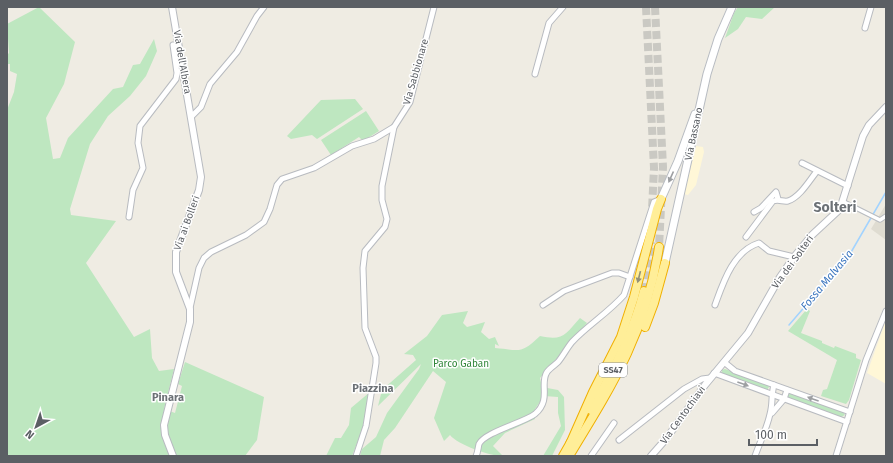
<svg xmlns="http://www.w3.org/2000/svg" width="893" height="463" font-family="'Fira Sans',sans-serif">
<style>
.commercial{fill:#fff7d7}
.education{fill:#dfdcd1}
.green{fill:#bee7c0}
.lines{fill:none;stroke-linecap:round;stroke-linejoin:round}
.stream{stroke:#a2d3ff;stroke-width:1.5}
.trunk-tunnel{stroke:#cac9c3;stroke-width:8;stroke-dasharray:8 4;stroke-linecap:butt}
.pedestrian-casing{stroke:#b8bbc0;stroke-width:5.5}
.minor-casing{stroke:#b8bbc0;stroke-width:7}
.tertiary-casing{stroke:#b8bbc0;stroke-width:8}
.secondary-casing{stroke:#b8bcc2;stroke-width:9}
.trunk-casing{stroke:#f1b000;stroke-width:10}
.pedestrian{stroke:#fff;stroke-width:3.5}
.minor{stroke:#fff;stroke-width:5}
.tertiary{stroke:#fff;stroke-width:6}
.secondary{stroke:#fff;stroke-width:7}
.trunk{stroke:#ffee98;stroke-width:8}
.oneway{fill:#9d9fa2}
.oneway2{fill:#949176}
.labels{text-anchor:middle;dominant-baseline:central;stroke-width:3;stroke-linejoin:round;paint-order:stroke}
.shield{fill:#fff;stroke:#8c8f92;stroke-width:1}
.shield-label{font-size:9px;font-weight:bold;fill:#5b5f64}
.street-label{font-size:10px;fill:#5b5f64;stroke:#fff}
.park-label{font-size:10px;fill:#308639;stroke:#fff}
.water-label{font-size:11px;font-style:italic;fill:#3d77bf;stroke:#fff}
.neighbourhood-label{font-size:11px;font-weight:bold;fill:#6c7176;stroke:#fff}
.district-label{font-size:14px;font-weight:bold;fill:#6c7176;stroke:#fff}
</style>
<rect width="100%" height="100%" fill="#efece3"/>
<g class="commercial">
<path d="M696,146L703,147L704,152L696,185L688,195L684,194Z"/>
<path d="M886,320V384L867,373Z"/>
</g>
<path class="education" d="M886,204V240L871,229Z"/>
<g class="green">
<path d="M39,7L75,42L64,84L46,118L53,159L60,158L68,138L113,89L123,87L133,65L140,64L154,39L157,51L146,76L130,96L108,116L90,144L70,209L71,215L116,221L86,263L134,337L150,329L152,358L159,371L174,369L164,409L175,413L182,386L178,384L185,362L264,397L257,440L245,456H7V110L14,92L17,74L10,71V64H7V55L9,53L7,24Z"/>
<path d="M738,7H775L762,19L746,17L738,29L725,38L734,13Z"/>
<path d="M355,99L363,109L317,139L312,135L291,139L287,136L321,100Z"/>
<path d="M366,111L379,131L363,141L359,137L331,155L321,140Z"/>
<path d="M807,309L810,311L801,333L822,341V343L834,348L835,346L856,354V358L861,360L849,400L846,404L821,396L823,390L827,389L837,360L788,331Z"/>
<path d="M468,311L463,323L467,327L485,322L481,332L489,339L495,337L499,346L495,344V348C520,350 520,355 540,336C563,341 565,335 580,318L587,323L540,378L542,387L558,390L564,397L565,430L552,456H543L561,426L558,413V397L544,396L535,409V419L505,433L493,446L503,456C490,456 458,445 450,435L444,441L434,418L446,382L433,371L395,428L384,440L380,456H360L362,449L376,437L387,413L419,369L421,364L378,406L382,390L416,360L413,355L404,354L427,336L442,315Z"/>
<path d="M725,369L768,385L769,387L767,390L722,374V370Z"/>
<path d="M370,392L364,425L352,456H326L335,438H341L349,425L351,408Z"/>
<path d="M788,393L843,412L845,415L841,417L788,398Z"/>
</g>
<g class="lines">
<path class="stream" d="M789,325L850,254L886,192"/>
<g class="trunk-tunnel">
<path d="M646,7L654,168L652,210"/>
<path d="M655,7L663,167L659,247"/>
<path d="M644,291L651,242"/>
</g>
<g class="pedestrian-casing">
<path id="pedestrian" d="M844,202L880,220L886,216"/>
</g>
<g class="minor-casing">
<g id="minor">
<path d="M865,28L871,7"/>
<path d="M535,74L549,23L563,7"/>
<path d="M191,117L201,107L210,84L237,52L257,16L264,7"/>
<path d="M802,163L848,186"/>
<path d="M754,212L761,208L776,192L778,199"/>
<path d="M129,217L133,190L143,168L138,143L140,126L176,79L177,73L173,45H178"/>
<path d="M746,237L773,201C779,199 783,202 788,201C800,197 809,181 817,171"/>
<path d="M543,305L564,291L612,273H619L630,277"/>
<path d="M715,305C723,283 733,251 759,243L769,251L794,257"/>
<path d="M190,308L199,268L204,258L211,252L246,235L264,222L270,209L277,185L282,179L314,168L352,146L374,139L394,127L410,102L434,7"/>
<path d="M724,362L735,371L850,412"/>
<path d="M714,373L847,422"/>
<path d="M772,413L784,399L787,390"/>
<path d="M619,440L684,389L702,379L710,378"/>
<path d="M356,456L366,426L376,363V357L365,328L363,268L365,251L385,227L387,219L382,200V186L394,127"/>
<path d="M476,456C478,452 478,448 479,444C485,432 523,423 535,414C552,399 539,384 547,372C550,368 555,365 558,362C563,356 567,348 572,342C588,325 608,313 624,295L654,202L661,199"/>
<path d="M591,456L614,423"/>
<path d="M755,456C760,442 767,428 770,414C773,404 771,395 774,385"/>
<path d="M836,456L866,360L886,311"/>
</g>
</g>
<g class="tertiary-casing">
<g id="tertiary">
<path d="M172,7L201,177L199,190L176,252V272L190,309V322L164,425L165,435L173,456"/>
<path d="M651,456L666,439L705,385L748,333L780,277L794,257L812,235L840,209L863,136L869,125L886,107"/>
</g>
</g>
<g class="secondary-casing">
<g id="secondary">
<path d="M661,199L678,161L695,114"/>
<path d="M665,263L707,74L718,39L732,7"/>
</g>
</g>
<g class="trunk-casing">
<g id="trunk">
<path d="M645,327L654,303L665,263"/>
<path d="M591,410C613,372 633,333 644,291"/>
<path d="M570,444L593,392L621,337L634,297L657,209L661,199"/>
<path d="M563,456L571,442"/>
<path d="M569,456C613,384 646,332 659,247"/>
</g>
</g>
<use href="#pedestrian" class="pedestrian"/>
<use href="#minor" class="minor"/>
<use href="#tertiary" class="tertiary"/>
<use href="#secondary" class="secondary"/>
<use href="#trunk" class="trunk"/>
</g>
<defs><path id="oneway-solid" d="M-6-.8H1V-3.2L6.5 0L1 3.2V.8H-6Z"/></defs>
<g class="oneway">
<use href="#oneway-solid" transform="translate(671 177) rotate(114)"/>
<use href="#oneway-solid" transform="translate(743 384) rotate(20)"/>
<use href="#oneway-solid" transform="translate(813 399) rotate(-160)"/>
</g>
<use class="oneway2" href="#oneway-solid" transform="translate(639 277) rotate(104)"/>
<g class="labels">
<rect class="shield" x="599" y="363" width="28" height="14" rx="3"/>
<g class="shield-label">
<text x="613" y="370">SS47</text>
</g>
<g class="street-label">
<text transform="translate(182 62) rotate(80)">Via dell'Albera</text>
<text transform="translate(416 72) rotate(-74)">Via Sabbionare</text>
<text transform="translate(694 134) rotate(-78)">Via Bassano</text>
<text transform="translate(187 223) rotate(-70)">Via ai Bolleri</text>
<text transform="translate(793 262) rotate(-54)">Via dei Solteri</text>
<text transform="translate(683 415) rotate(-54)">Via Centochiavi</text>
</g>
<g class="park-label">
<text x="461" y="364">Parco Gaban</text>
</g>
<g class="water-label">
<text transform="translate(827 280) rotate(-50)">Fossa Malvasia</text>
</g>
<g class="neighbourhood-label">
<text x="373" y="388">Piazzina</text>
<text x="168" y="397">Pinara</text>
</g>
<g class="district-label">
<text x="835" y="207">Solteri</text>
</g>
</g>
<rect width="893" height="463" fill="none" stroke="#5b5f64" stroke-width="16"/>
<g transform="translate(36 427) rotate(220)" stroke="#ffffff" stroke-width="3" paint-order="stroke">
<path d="M0-3L7 15L0 10L-7 15Z" fill="#5b5f64"/>
<text y="-6" font-size="11" font-weight="bold" text-anchor="middle" fill="#5b5f64">N</text>
</g>
<path d="M749 439v6h68v-6" fill="none" stroke="#5b5f64" stroke-width="2"/>
<text x="755" y="439" font-size="12" fill="#5b5f64" stroke="#ffffff" stroke-width="3" paint-order="stroke">100 m</text>
</svg>
